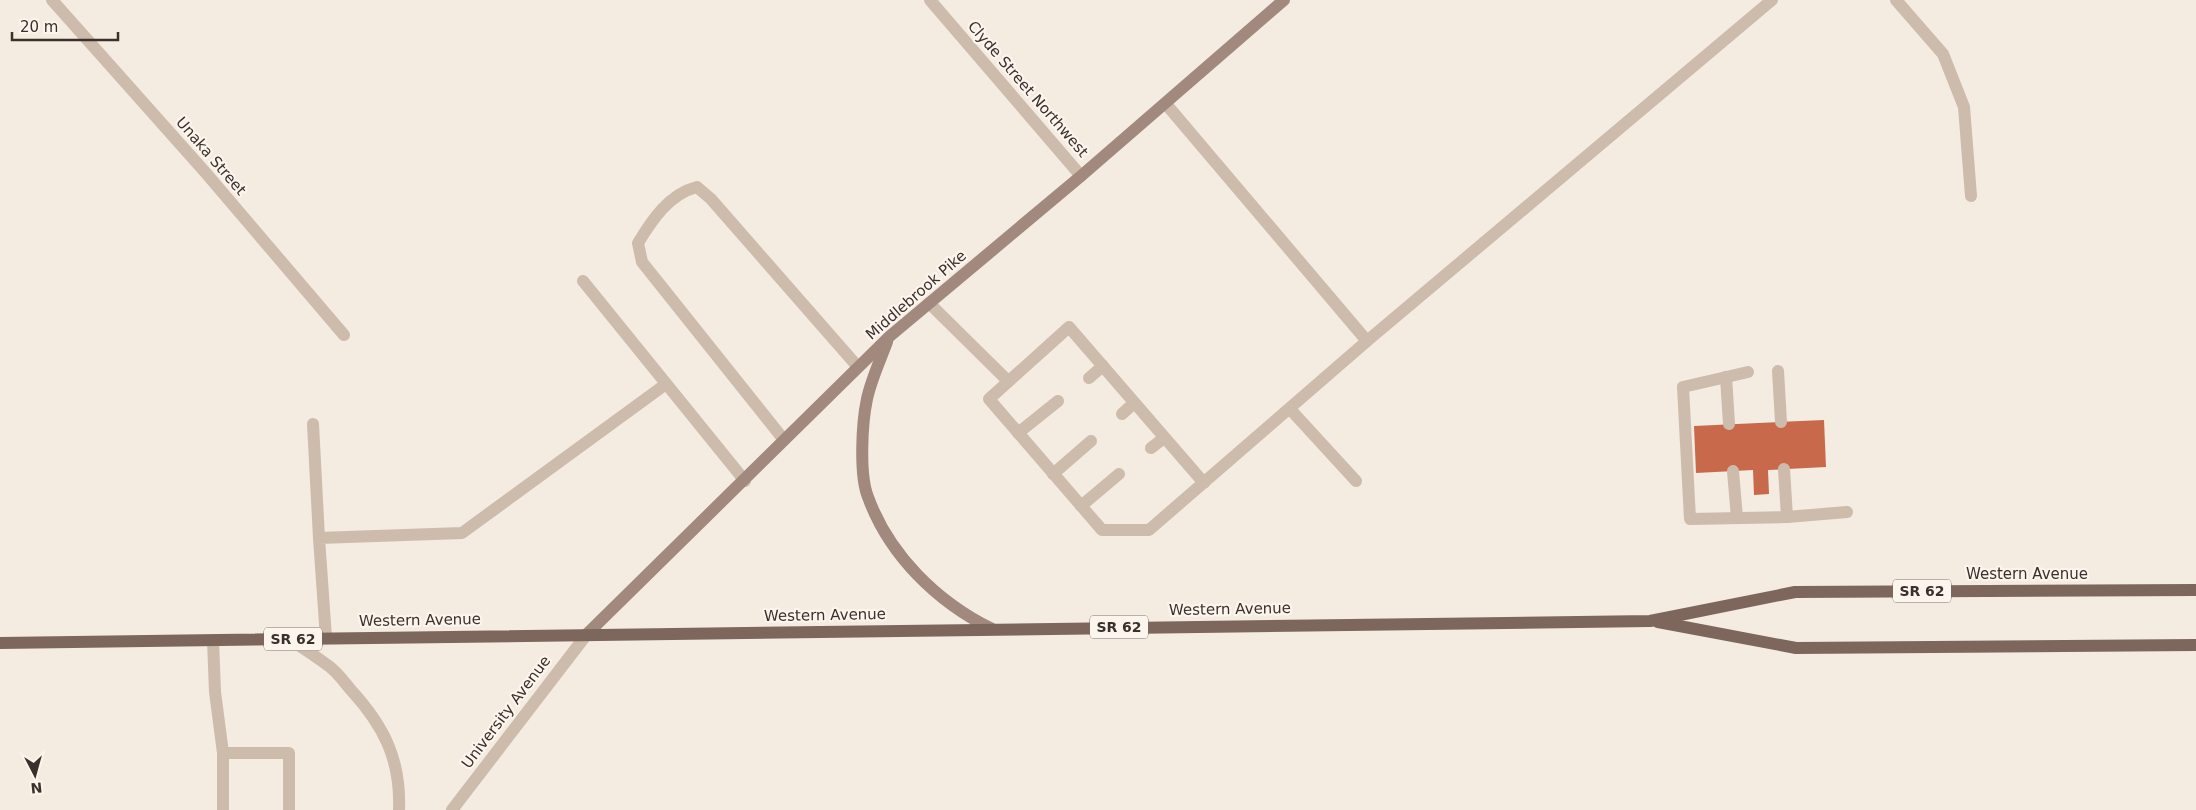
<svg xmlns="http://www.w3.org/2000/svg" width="2196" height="810" font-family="'DejaVu Sans',sans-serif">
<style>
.building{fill:#c8694b}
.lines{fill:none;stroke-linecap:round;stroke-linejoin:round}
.service{stroke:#cdbbac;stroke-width:12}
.minor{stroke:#cdbbac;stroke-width:12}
.tertiary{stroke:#cdbbac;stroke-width:12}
.secondary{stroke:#a18a7d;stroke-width:12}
.primary{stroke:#7d675c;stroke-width:12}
.labels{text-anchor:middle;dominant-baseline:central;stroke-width:4.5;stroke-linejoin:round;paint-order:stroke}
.shield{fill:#fbf5ee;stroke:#756b66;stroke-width:1}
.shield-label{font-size:14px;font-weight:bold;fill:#3b302b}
.street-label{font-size:15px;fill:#3b302b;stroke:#fbf5ee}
</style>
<rect width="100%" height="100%" fill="#f4ebe1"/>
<path class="building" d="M1824,420L1826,467L1768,470L1769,494L1754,495L1753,470L1696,473L1694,426Z"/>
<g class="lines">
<g class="service">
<path d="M1896,0L1943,54L1964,107L1971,196"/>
<path d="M1166,104L1367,341L1772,0"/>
<path d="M583,281L745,481"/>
<path d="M929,303L1008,381"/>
<path d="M1778,371L1781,422"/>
<path d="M1748,372L1683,387L1690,519L1787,517L1847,512"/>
<path d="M1726,377L1729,424"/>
<path d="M1089,378L1103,366"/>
<path d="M1290,409L1356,481"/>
<path d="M1122,414L1134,403"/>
<path d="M313,424L319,538"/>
<path d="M1018,433L1058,401"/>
<path d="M784,440L642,262L638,243C652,220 669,194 697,187L711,199L858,367"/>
<path d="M1151,448L1164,438"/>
<path d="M1784,469L1787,517"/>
<path d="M1733,471L1737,518"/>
<path d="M1053,474L1091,441"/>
<path d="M1204,483L1069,327L989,399L1102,530H1149L1367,341"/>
<path d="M1081,506L1119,474"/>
<path d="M326,638L319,538L462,533L666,384"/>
<path d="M213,640L215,692L223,753H289V810"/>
<path d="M223,753V810"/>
</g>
<g class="minor">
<path d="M52,0L205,172L344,335"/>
<path d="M930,0L1081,176"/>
</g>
<g class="tertiary">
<path d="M289,639C303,648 317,657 330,667C338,673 344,682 351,690C384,726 401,760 399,810"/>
<path d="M452,810L587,634"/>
</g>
<g class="secondary">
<path d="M887,342C880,361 871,380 867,399C862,422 859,475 868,497C889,555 937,602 992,629"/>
<path d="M587,634L890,336L1081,176L1284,0"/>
</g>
<g class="primary">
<path d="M1658,622L1796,648L2196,645"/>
<path d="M0,643L1650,621L1795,592L2196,590"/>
</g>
</g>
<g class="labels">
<g class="shield">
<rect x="1893" y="579.5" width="58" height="23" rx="4"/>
<rect x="1090" y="615.5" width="58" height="23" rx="4"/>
<rect x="264" y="627.5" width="58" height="23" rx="4"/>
</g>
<g class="shield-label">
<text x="1922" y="591">SR 62</text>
<text x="1119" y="627">SR 62</text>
<text x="293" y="639">SR 62</text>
</g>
<g class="street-label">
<text transform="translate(1028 89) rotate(49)">Clyde Street Northwest</text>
<text transform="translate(211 156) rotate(49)">Unaka Street</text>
<text transform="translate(916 295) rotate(-41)">Middlebrook Pike</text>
<text x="2027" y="574">Western Avenue</text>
<text transform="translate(1230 609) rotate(-1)">Western Avenue</text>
<text transform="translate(825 615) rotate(-1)">Western Avenue</text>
<text transform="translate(420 620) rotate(-1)">Western Avenue</text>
<text transform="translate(506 712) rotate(-53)">University Avenue</text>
</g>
</g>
<g transform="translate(35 775) rotate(174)" stroke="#fbf5ee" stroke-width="4" paint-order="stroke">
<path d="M0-4L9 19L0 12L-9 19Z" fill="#3b302b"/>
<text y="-8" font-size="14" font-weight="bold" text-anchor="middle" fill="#3b302b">N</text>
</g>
<path d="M12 32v8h106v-8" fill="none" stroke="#3b302b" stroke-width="2.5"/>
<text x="20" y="32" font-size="15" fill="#3b302b" stroke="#fbf5ee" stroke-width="4" paint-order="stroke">20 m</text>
</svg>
